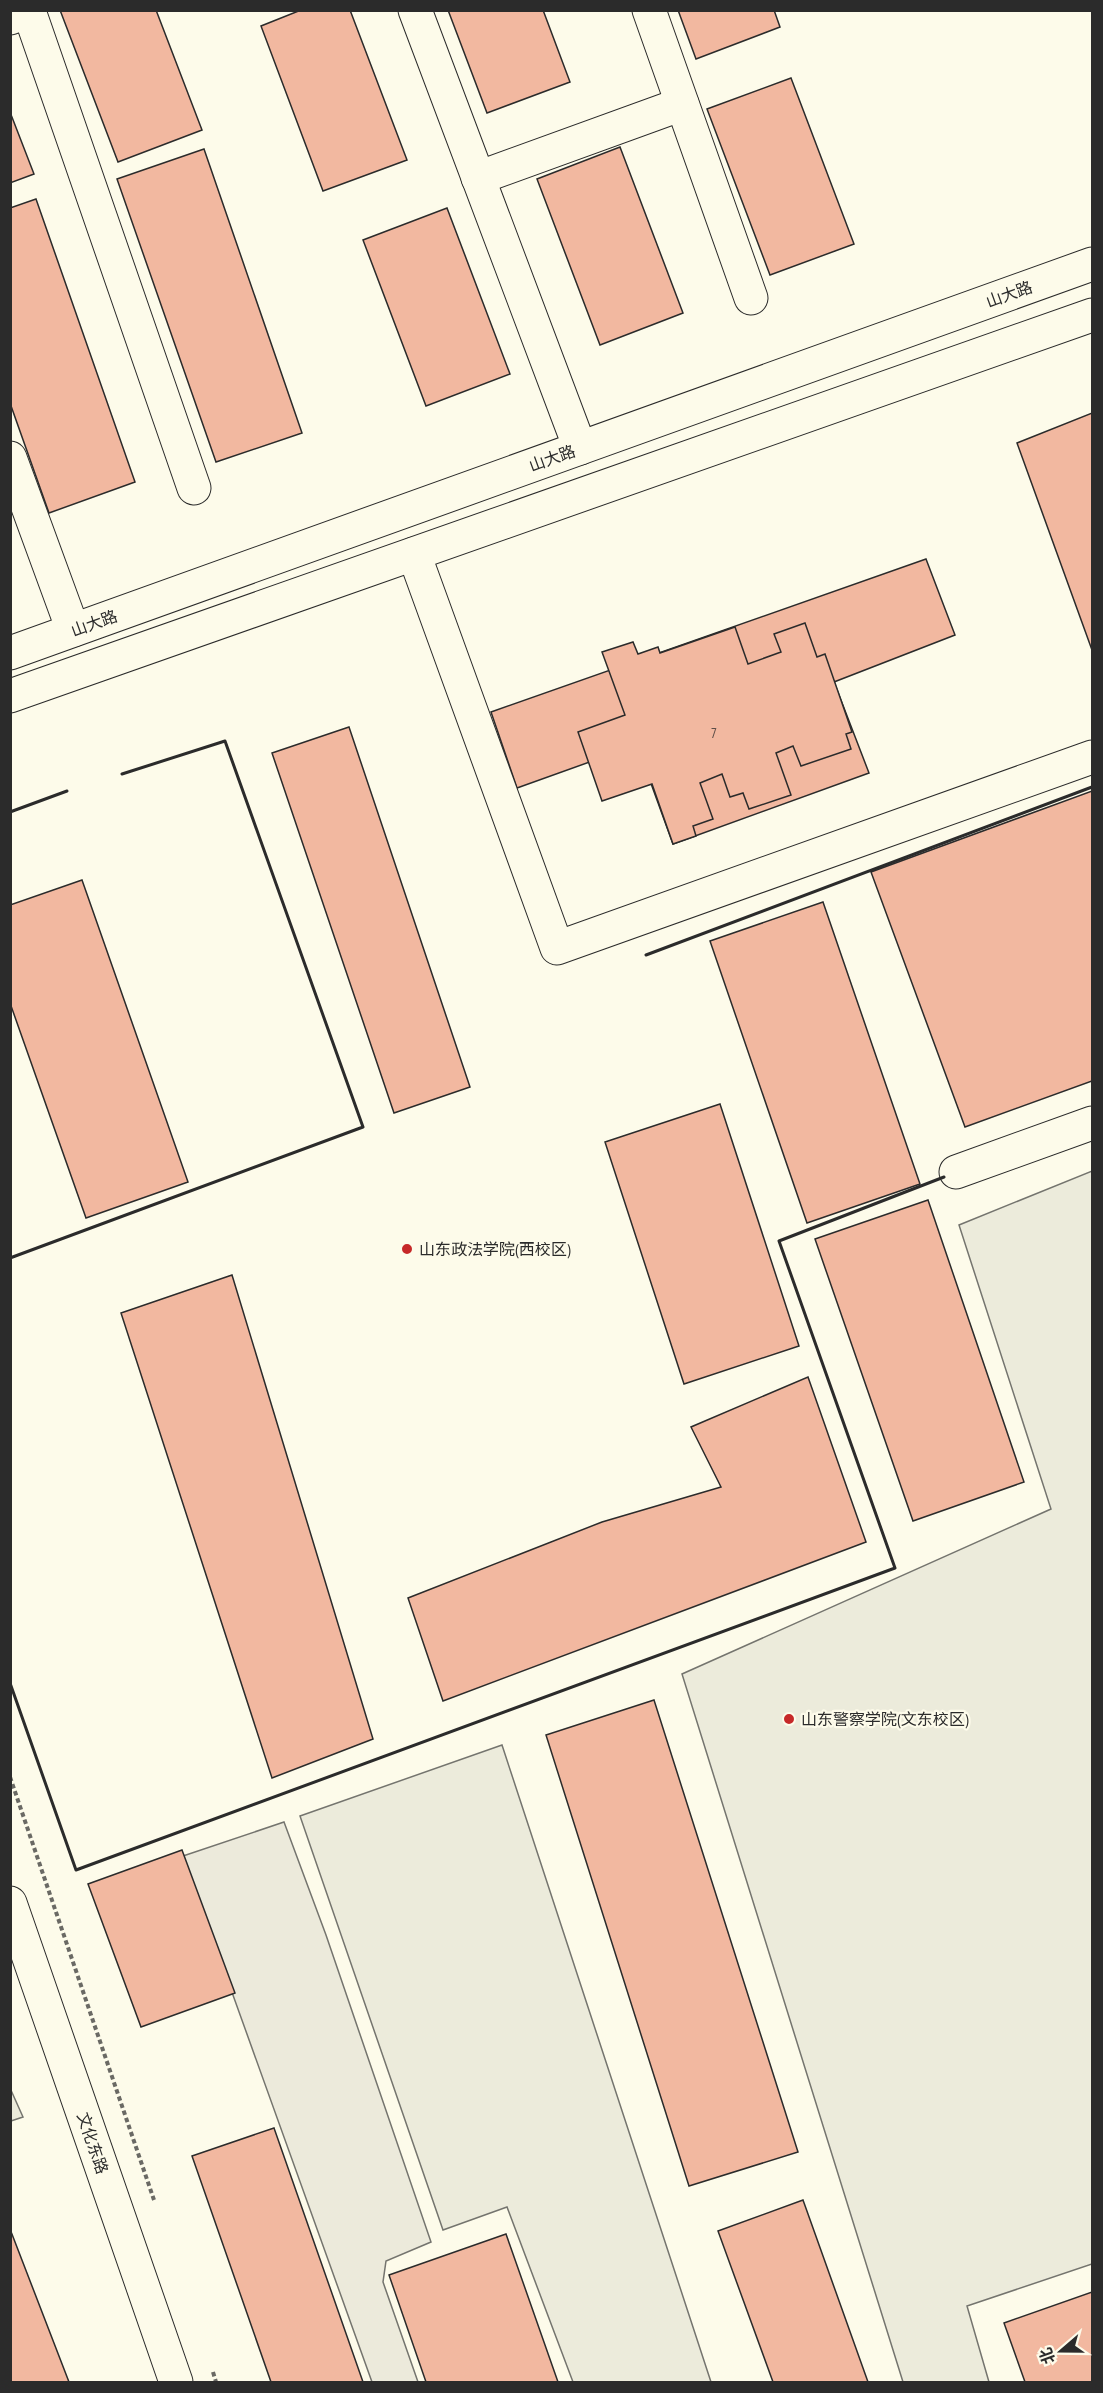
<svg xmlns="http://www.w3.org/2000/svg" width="1103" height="2393" font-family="'PT Sans Narrow','Noto Sans SC',sans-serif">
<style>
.green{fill:#ecebdb;stroke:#74746e;stroke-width:1.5}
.parking{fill:#eceadb;stroke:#74746e;stroke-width:1.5}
.building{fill:#f2b8a0;stroke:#2b2b2b;stroke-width:1.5}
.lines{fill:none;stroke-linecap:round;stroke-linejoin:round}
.minor-casing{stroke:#2b2b2b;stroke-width:35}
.major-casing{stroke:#2b2b2b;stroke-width:35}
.path{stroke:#6a6964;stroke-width:4;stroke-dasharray:4.5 3;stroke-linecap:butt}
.minor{stroke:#fdfbea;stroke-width:33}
.major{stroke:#fdfbea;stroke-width:33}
.wall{stroke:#2b2b2b;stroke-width:3}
.poi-dot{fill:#c62828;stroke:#fdfbea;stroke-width:2}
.labels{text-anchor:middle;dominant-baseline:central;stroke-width:4.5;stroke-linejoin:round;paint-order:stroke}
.number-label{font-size:14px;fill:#5d4e48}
.street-label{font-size:16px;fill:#2b2b2b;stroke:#fdfbea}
.poi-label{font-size:16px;fill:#2b2b2b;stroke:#fdfbea;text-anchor:start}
</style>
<rect width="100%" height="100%" fill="#fdfbea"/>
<g class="green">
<path d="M1092,1171V2264L967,2306L989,2382H903L682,1674L1051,1509L959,1225Z"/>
<path d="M502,1745L711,2382H573L507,2207L443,2230L300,1816Z"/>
<path d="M10,2088L23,2117L11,2121H10Z"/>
</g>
<path class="parking" d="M284,1822L326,1935L431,2242L386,2261L383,2282L418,2382H372L183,1856Z"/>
<g class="building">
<path d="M60,10H156L202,130L118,162Z"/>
<path d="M301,10H350L407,160L323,191L261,26Z"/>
<path d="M448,10H543L570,82L487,113Z"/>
<path d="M678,10H774L780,27L696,59Z"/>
<path d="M791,78L854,244L770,275L707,109Z"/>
<path d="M10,112L34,174L10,183Z"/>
<path d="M620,147L683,313L600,345L537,179Z"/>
<path d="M204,149L302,433L216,462L117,179Z"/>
<path d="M36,199L135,482L49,513L10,403V208Z"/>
<path d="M447,208L510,374L426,406L363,240Z"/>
<path d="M1092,413V650L1017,443Z"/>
<path d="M926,559L955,635L834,682L869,773L673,844L637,745L517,788L491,712Z"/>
<path d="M805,623L817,657L825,654L852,732L846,734L851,749L801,766L793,746L776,753L791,795L749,809L743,793L730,797L722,774L700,783L713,819L693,826L696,836L673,844L652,784L602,801L578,732L625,715L602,652L633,642L638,654L658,647L660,653L735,627L748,664L781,652L774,634Z"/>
<path d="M349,727L470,1087L394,1113L272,753Z"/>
<path d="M1092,791V1081L965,1127L871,872Z"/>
<path d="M82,880L188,1182L86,1218L10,1003V905Z"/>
<path d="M823,902L920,1184L807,1223L710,941Z"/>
<path d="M720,1104L799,1346L684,1384L605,1142Z"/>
<path d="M928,1200L1024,1482L913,1521L815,1239Z"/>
<path d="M232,1275L373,1739L272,1778L121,1313Z"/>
<path d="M808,1377L866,1542L443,1701L408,1598L602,1522L721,1487L691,1427Z"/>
<path d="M654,1700L798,2152L689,2186L546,1735Z"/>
<path d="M182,1850L235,1993L141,2027L88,1884Z"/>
<path d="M274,2128L363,2382H271L192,2156Z"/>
<path d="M803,2200L868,2382H773L718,2231Z"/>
<path d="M10,2229L69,2382H10Z"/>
<path d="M506,2234L558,2382H426L389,2275Z"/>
<path d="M1092,2292V2382H1025L1004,2323Z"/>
</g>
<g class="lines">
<g class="minor-casing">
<g id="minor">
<path d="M415,10L580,448"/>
<path d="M649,10L751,298"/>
<path d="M10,18L29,11L194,488"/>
<path d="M478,178L682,104"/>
<path d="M10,458L73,630"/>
<path d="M414,554L557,948L1092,757"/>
<path d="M956,1172L1092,1123"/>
</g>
</g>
<g class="major-casing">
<g id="major">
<path d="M10,653L1092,264"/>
<path d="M10,696L1092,315"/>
<path d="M10,1903L176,2382"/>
</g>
</g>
<g class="path">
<path d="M10,1777L154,2200"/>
<path d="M213,2372L216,2382"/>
</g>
<use href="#minor" class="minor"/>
<use href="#major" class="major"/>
<g class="wall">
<path d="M10,812L67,791"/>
<path d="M646,955L1092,787"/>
<path d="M10,1258L363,1127L225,741L122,774"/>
<path d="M10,1683L76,1870L895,1568L779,1241L944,1177"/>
</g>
</g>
<g class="poi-dot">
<circle cx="407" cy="1249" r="6"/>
<circle cx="789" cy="1719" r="6"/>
</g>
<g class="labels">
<g class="number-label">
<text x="714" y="733">7</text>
</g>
<g class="street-label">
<text transform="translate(1009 294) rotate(-20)">山大路</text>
<text transform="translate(552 458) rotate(-20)">山大路</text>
<text transform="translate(94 623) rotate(-20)">山大路</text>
<text transform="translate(93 2143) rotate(71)">文化东路</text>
</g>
<g class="poi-label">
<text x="419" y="1249">山东政法学院(西校区)</text>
<text x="801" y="1719">山东警察学院(文东校区)</text>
</g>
</g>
<rect width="1103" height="2393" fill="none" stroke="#2b2b2b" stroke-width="24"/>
<g transform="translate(1061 2351) rotate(250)" stroke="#fdfbea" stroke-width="4.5" paint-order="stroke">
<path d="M0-4.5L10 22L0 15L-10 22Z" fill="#2b2b2b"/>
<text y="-9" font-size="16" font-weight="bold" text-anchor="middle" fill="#2b2b2b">北</text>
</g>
</svg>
